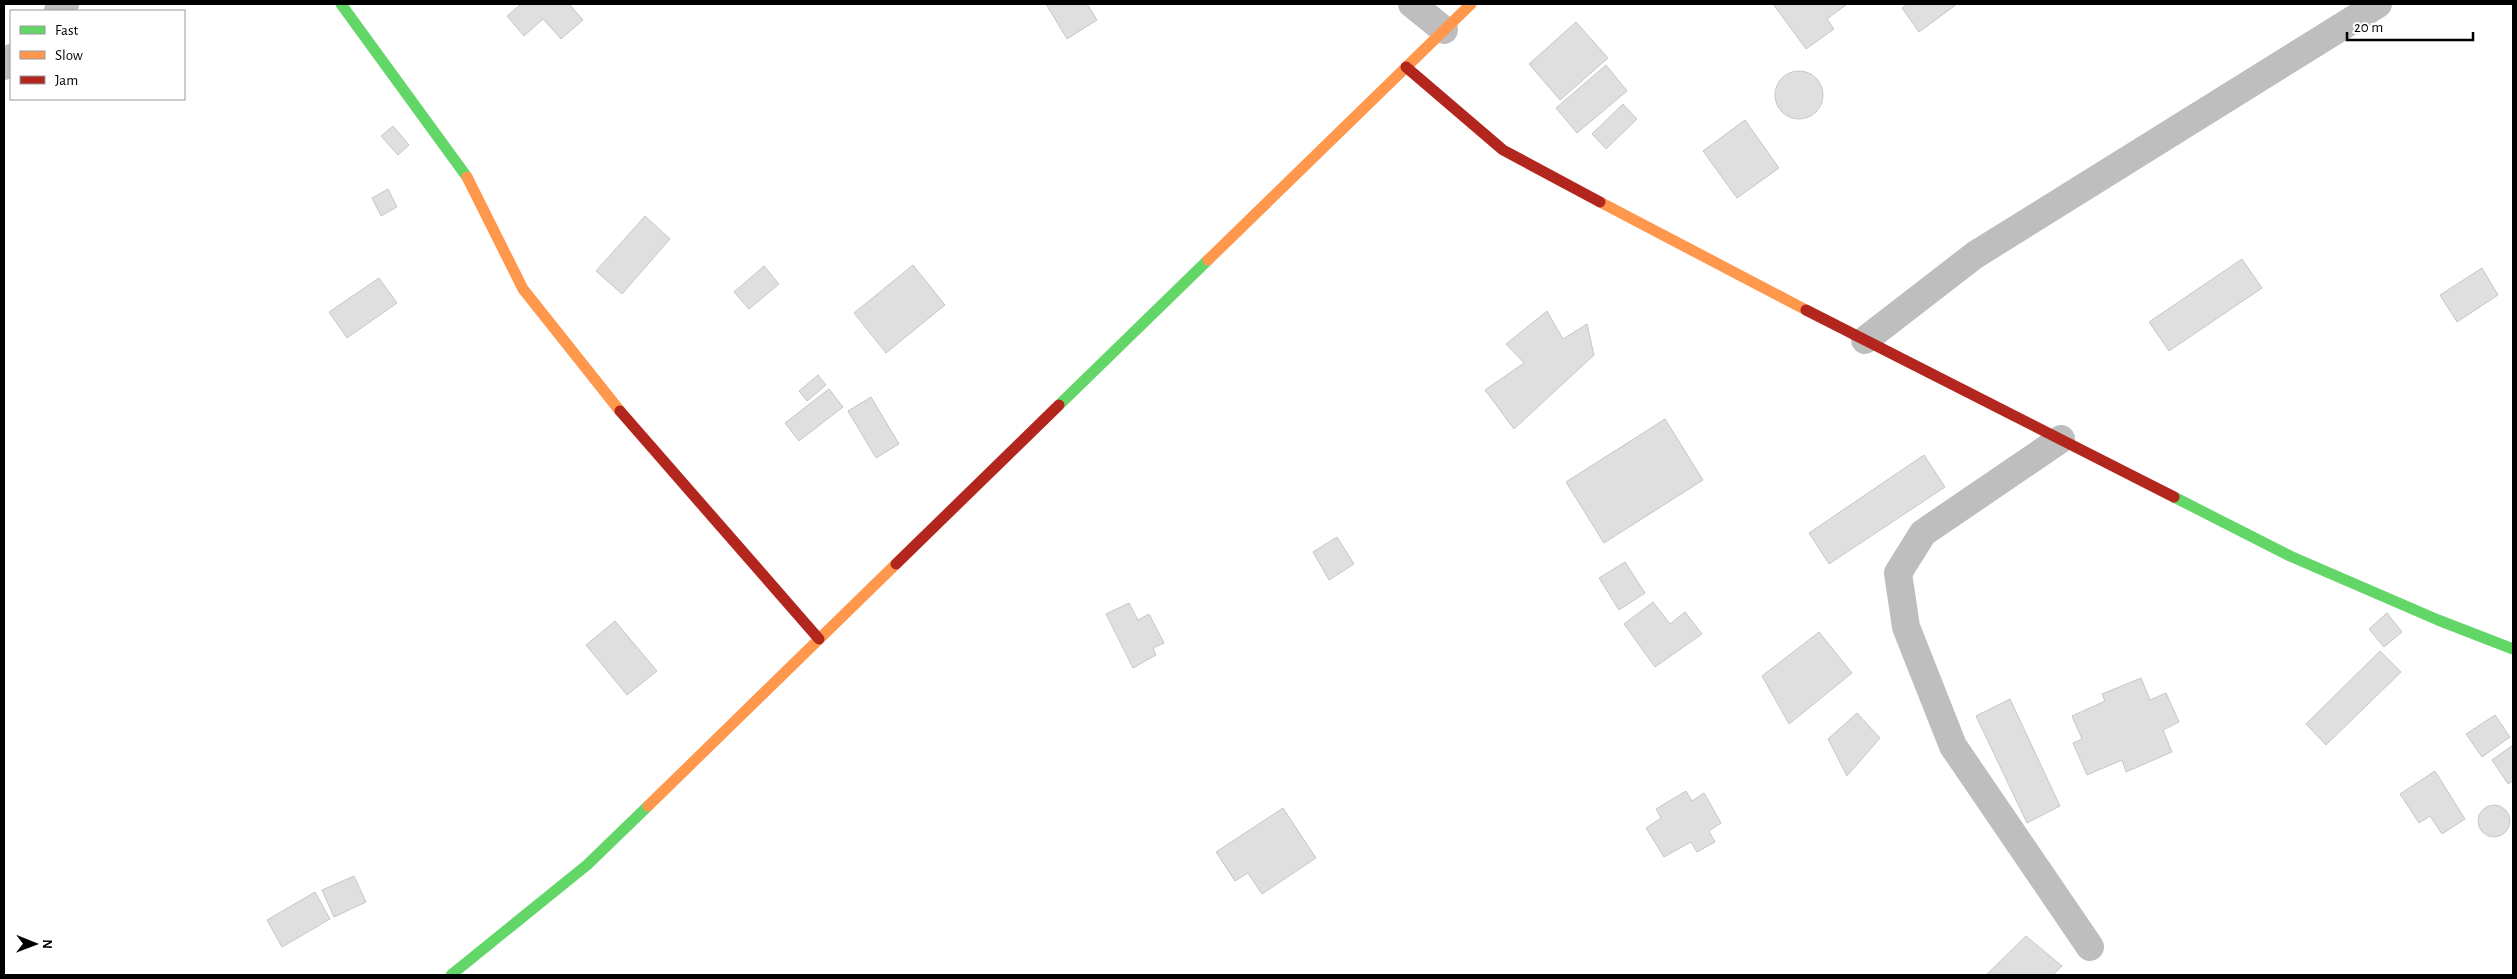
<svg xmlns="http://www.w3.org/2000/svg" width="2517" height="979" font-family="'Alegreya Sans',sans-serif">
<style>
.building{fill:#dfdfdf;stroke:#c7c7c7}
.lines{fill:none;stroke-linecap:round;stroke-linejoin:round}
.street{stroke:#bebebe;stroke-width:28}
.fast{stroke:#63d668;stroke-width:11}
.slow{stroke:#ff974d;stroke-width:11}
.jam{stroke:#b3261e;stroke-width:11}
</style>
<rect width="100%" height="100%" fill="#fff"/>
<g class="building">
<path d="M521,4H569L583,20L561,39L543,19L524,36L507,16Z"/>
<path d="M1046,4H1087L1097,20L1067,39Z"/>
<path d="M1773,4H1847L1827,19L1834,29L1806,49Z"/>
<path d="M1908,4H1957L1919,32L1902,8Z"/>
<path d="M1576,22L1608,58L1560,100L1529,64Z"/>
<path d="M1606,65L1627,91L1577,133L1556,108Z"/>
<circle cx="1799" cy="95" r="24"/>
<path d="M1623,104L1637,119L1606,149L1592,134Z"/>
<path d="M1745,120L1779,168L1737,198L1703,151Z"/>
<path d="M393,126L409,145L398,155L381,136Z"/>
<path d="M388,189L397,207L381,216L372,198Z"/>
<path d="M645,216L670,239L622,294L596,271Z"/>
<path d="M2242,259L2262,288L2169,351L2149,322Z"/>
<path d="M913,265L945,305L886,353L854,313Z"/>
<path d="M764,266L779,284L749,309L734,292Z"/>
<path d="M2482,268L2498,295L2457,322L2440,295Z"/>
<path d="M379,278L397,303L347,338L329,312Z"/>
<path d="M1547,311L1563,339L1587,324L1594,355L1514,429L1485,390L1524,363L1506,344Z"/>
<path d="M818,375L826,385L807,401L799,391Z"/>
<path d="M829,389L843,407L799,441L785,423Z"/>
<path d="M871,397L899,444L876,458L848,411Z"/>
<path d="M1665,419L1703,480L1604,543L1566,482Z"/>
<path d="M1924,455L1945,487L1829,564L1809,533Z"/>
<path d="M1337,537L1354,564L1329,580L1313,552Z"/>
<path d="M1625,562L1645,593L1619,610L1599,578Z"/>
<path d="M1653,602L1670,624L1685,612L1702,634L1655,667L1624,624Z"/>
<path d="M1129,603L1138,620L1149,614L1164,643L1153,648L1156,655L1133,668L1106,614Z"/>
<path d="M2387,613L2402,632L2384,647L2369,629Z"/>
<path d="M615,621L657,671L627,695L586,645Z"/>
<path d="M1819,632L1852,673L1789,724L1762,676Z"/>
<path d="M2380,651L2401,672L2326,745L2306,724Z"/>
<path d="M2141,678L2150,700L2166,693L2179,722L2163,730L2172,752L2126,772L2122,760L2087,775L2073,743L2082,739L2072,716L2105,701L2102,694Z"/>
<path d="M2010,699L2060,806L2027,823L1976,716Z"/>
<path d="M1857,713L1880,738L1847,776L1828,739Z"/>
<path d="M2495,715L2510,737L2482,757L2466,734Z"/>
<path d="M2513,745V781L2508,784L2492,760Z"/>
<path d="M2435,771L2465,819L2442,834L2430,816L2419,823L2400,794Z"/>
<path d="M1686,791L1692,801L1704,793L1721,823L1709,831L1715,842L1697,852L1691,842L1664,857L1646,828L1661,818L1656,809Z"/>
<circle cx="2494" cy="821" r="16"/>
<path d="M1283,808L1316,858L1262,894L1248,873L1235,881L1216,852Z"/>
<path d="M354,876L366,902L334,917L322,890Z"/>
<path d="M315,892L330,919L282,947L267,920Z"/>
<path d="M2026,936L2062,966L2053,975H1986Z"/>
</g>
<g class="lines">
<g class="street">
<path d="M1412,4L1444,30"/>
<path d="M58,11L65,4"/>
<path d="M4,66L11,58"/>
<path d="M1865,340L1975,255L2378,4"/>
<path d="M2061,439L1923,533L1898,573L1906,627L1953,746L2090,947"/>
</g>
<g class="fast">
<path d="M341,4L467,177"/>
<path d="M1059,405L1208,260"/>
<path d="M2174,497L2290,556L2438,620L2513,649"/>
<path d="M451,975L587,865L648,806"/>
</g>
<g class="slow">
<path d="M467,177L523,289L620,411"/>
<path d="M1600,202L1806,310"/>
<path d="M1208,260L1471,4"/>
<path d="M648,806L896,564"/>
</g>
<g class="jam">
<path d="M1406,67L1503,150L1600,202"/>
<path d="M1806,310L2174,497"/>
<path d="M620,411L819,639"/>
<path d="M896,564L1059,405"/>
</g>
</g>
<rect width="2517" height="979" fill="none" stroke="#000000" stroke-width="10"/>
<rect x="10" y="10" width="175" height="90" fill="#ffffff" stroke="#999999"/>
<rect x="20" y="26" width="25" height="8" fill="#63d668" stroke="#999999"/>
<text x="55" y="35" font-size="15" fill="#000000">Fast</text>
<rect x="20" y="51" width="25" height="8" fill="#ff974d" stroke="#999999"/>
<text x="55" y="60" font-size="15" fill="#000000">Slow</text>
<rect x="20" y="76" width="25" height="8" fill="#b3261e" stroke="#999999"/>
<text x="55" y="85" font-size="15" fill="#000000">Jam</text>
<g transform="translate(35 944) rotate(91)" stroke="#ffffff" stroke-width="4" paint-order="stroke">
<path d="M0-4L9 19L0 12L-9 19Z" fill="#000000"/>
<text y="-8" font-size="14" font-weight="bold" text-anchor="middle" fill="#000000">N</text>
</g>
<path d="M2347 32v8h126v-8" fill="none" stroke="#000000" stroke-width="2.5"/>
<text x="2354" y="32" font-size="15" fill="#000000" stroke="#ffffff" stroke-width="4" paint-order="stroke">20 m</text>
</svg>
